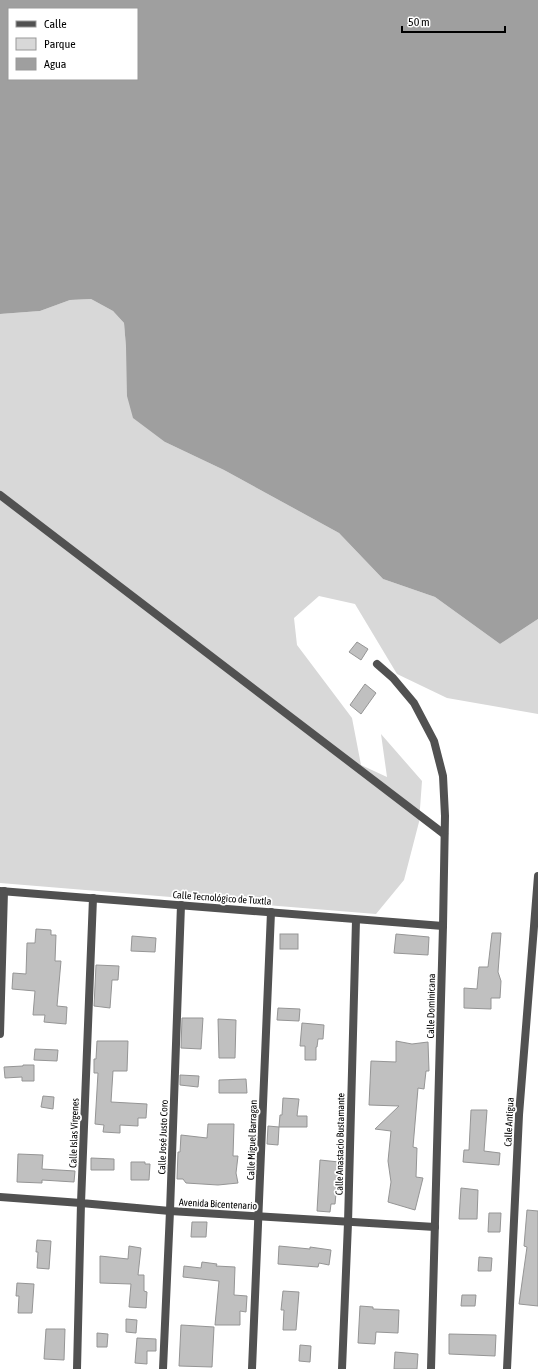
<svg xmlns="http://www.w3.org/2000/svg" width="538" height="1369" font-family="'Asap Condensed',sans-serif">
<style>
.green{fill:#d8d8d8}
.water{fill:#9f9f9f;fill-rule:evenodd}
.building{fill:#c0c0c0;stroke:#959595}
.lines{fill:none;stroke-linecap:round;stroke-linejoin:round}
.minor{stroke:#515151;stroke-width:8}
.tertiary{stroke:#515151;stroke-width:8}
.labels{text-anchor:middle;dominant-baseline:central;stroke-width:3.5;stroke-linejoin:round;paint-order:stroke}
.street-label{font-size:10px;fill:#000;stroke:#fff}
</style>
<rect width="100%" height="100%" fill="#fff"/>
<path class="green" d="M91,299L113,311L124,323L126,347L165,442L224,470L339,533L383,579L435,597L500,644L538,619V714L447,698L397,674L355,604L319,596L294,618L297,645L352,718L361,765L387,777L381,734L422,781L419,822L404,880L376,914L0,883V314L40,311L70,300Z"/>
<path class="water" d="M0,0H538V619L500,644L435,597L383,579L339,533L224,470L165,442L133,418L127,396L126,347L124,323L113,311L91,299L70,300L40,311L0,314ZM9,9H137V79H9Z"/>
<g class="building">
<path d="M357,642L368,649L361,660L349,652Z"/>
<path d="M365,684L376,693L361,714L350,705Z"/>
<path d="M36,929L51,930V935H56L55,961H61L57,1006L67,1007L66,1024L44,1022L45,1015H33L35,991L12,989L13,973L26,974L27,943H35Z"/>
<path d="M492,933H501L498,972L501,981L500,998H491V1009L464,1008V988L477,989L479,967H488Z"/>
<rect x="280" y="934" width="18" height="15"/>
<path d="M396,934L429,937L428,955L394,953Z"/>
<path d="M132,936L156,938L155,952L131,951Z"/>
<path d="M96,965L119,966L118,980H112L110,1008L94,1006Z"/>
<path d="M278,1008L300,1009L299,1021L277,1020Z"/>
<path d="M182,1018H203L201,1049L181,1048Z"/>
<path d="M218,1019L236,1020L235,1058H219Z"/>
<path d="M302,1023L324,1025L323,1039H318L317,1047H316V1060H305V1046H300Z"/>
<path d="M97,1041H128L127,1071H113L111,1102L147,1104L146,1118H138V1126L120,1125V1133L103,1132L104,1125L95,1124L98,1073H94V1059H96Z"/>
<path d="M396,1041L412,1044L428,1042L429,1071H426L424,1089L418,1088L413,1147L417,1148L416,1177L423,1178L415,1210L388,1202L391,1182L388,1161L391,1131L375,1129L399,1106L369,1105L371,1061L396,1062Z"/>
<path d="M35,1049L58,1050L57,1061L34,1060Z"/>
<path d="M23,1065H34V1081H22V1077L5,1078L4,1067L23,1066Z"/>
<path d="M180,1075L199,1076L198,1087L180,1085Z"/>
<path d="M246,1079L247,1093H219V1080Z"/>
<path d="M43,1096L54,1097L53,1109L41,1107Z"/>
<path d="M283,1098L299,1099L297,1116H307V1127H279L280,1115H282Z"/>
<path d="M471,1110H487L484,1151L500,1153L499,1165L463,1162L464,1150H469Z"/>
<path d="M208,1124H234L233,1156H238L236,1173L238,1183L218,1185L186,1183L183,1179H177L178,1152H180L181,1135L207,1138Z"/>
<path d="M268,1126L279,1127L278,1145L267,1144Z"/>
<path d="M18,1154L43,1155L42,1169L75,1171L74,1182L42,1180V1183L17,1182Z"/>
<path d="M91,1158L114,1159V1170H91Z"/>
<path d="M320,1160L339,1162L335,1204H331L330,1212L317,1211Z"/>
<path d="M131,1162H145V1164H150L149,1180H131Z"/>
<path d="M461,1188L478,1190L477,1219H459Z"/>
<path d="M527,1210L538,1211V1306L519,1304L527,1247L524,1246Z"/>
<path d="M489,1213H501L500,1232H488Z"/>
<path d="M192,1222H207L206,1237H191Z"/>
<path d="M37,1240L51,1241L49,1269L37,1268L38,1252H36Z"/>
<path d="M129,1246L141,1248L138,1275H144V1291L147,1292L146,1308L129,1307L131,1284L100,1283V1256L128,1259Z"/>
<path d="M279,1246L310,1249V1247L331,1250L329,1265L319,1263L318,1267L278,1264Z"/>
<path d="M479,1257L492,1258L491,1271H478Z"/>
<path d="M202,1262L217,1264L216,1266L235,1267L234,1295L247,1296L246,1312L240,1311V1325H215L219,1281L183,1277L184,1266L201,1268Z"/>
<path d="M17,1283L34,1284L32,1313H18L19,1296H16Z"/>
<path d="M283,1291L299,1292L296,1330H283L284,1310H281Z"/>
<path d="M462,1295H476L475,1306H461Z"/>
<path d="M360,1306L373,1307V1309L399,1310L398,1333L376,1332L375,1344L358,1343Z"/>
<path d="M126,1319L137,1320L136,1333L126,1332Z"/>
<path d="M181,1325L214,1327L212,1367L179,1366Z"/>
<path d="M46,1329H65L64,1360L44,1359Z"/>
<path d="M97,1333L108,1334L107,1347H97Z"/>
<path d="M449,1334L496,1335L495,1356L449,1354Z"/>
<path d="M137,1338L156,1339V1351H147V1364L135,1363Z"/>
<path d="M300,1345L311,1346L310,1362L299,1361Z"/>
<path d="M395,1352L418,1354L417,1369H394Z"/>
</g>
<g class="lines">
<g class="minor">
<path d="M0,495L444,834"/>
<path d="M377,664L393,678L414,703L434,741L443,776L445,816L443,926L431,1369"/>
<path d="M0,891L443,926"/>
<path d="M93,898L81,1203L170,1211L435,1227"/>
<path d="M0,1034L4,891"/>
<path d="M163,1369L170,1211L181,905"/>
<path d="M252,1369L271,912"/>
<path d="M342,1369L348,1223L356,920"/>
<path d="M507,1369L519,1115L538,876"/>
</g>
<path class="tertiary" d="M0,1197L81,1203L77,1369"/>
</g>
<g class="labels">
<g class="street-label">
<text transform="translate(222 898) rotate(4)">Calle Tecnológico de Tuxtla</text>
<text transform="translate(431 1006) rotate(-89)">Calle Dominicana</text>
<text transform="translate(509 1122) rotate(-87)">Calle Antigua</text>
<text transform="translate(74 1133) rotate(-88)">Calle Islas Vírgenes</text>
<text transform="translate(163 1137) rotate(-88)">Calle José Justo Coro</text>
<text transform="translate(252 1140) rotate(-88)">Calle Miguel Barragan</text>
<text transform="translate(340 1144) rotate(-89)">Calle Anastacio Bustamante</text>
<text transform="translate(218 1204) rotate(3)">Avenida Bicentenario</text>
</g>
</g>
<rect x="8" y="8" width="130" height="72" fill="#ffffff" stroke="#999999"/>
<rect x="16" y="21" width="20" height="6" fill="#515151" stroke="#999999"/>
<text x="44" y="28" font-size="12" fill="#000000">Calle</text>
<rect x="16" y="38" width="20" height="12" fill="#d8d8d8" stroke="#999999"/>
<text x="44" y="48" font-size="12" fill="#000000">Parque</text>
<rect x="16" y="58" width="20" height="12" fill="#9f9f9f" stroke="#999999"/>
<text x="44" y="68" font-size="12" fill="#000000">Agua</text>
<path d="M402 26v6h103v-6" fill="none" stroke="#000000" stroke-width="2"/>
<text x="408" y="26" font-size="12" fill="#000000" stroke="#ffffff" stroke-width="3" paint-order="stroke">50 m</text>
</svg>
